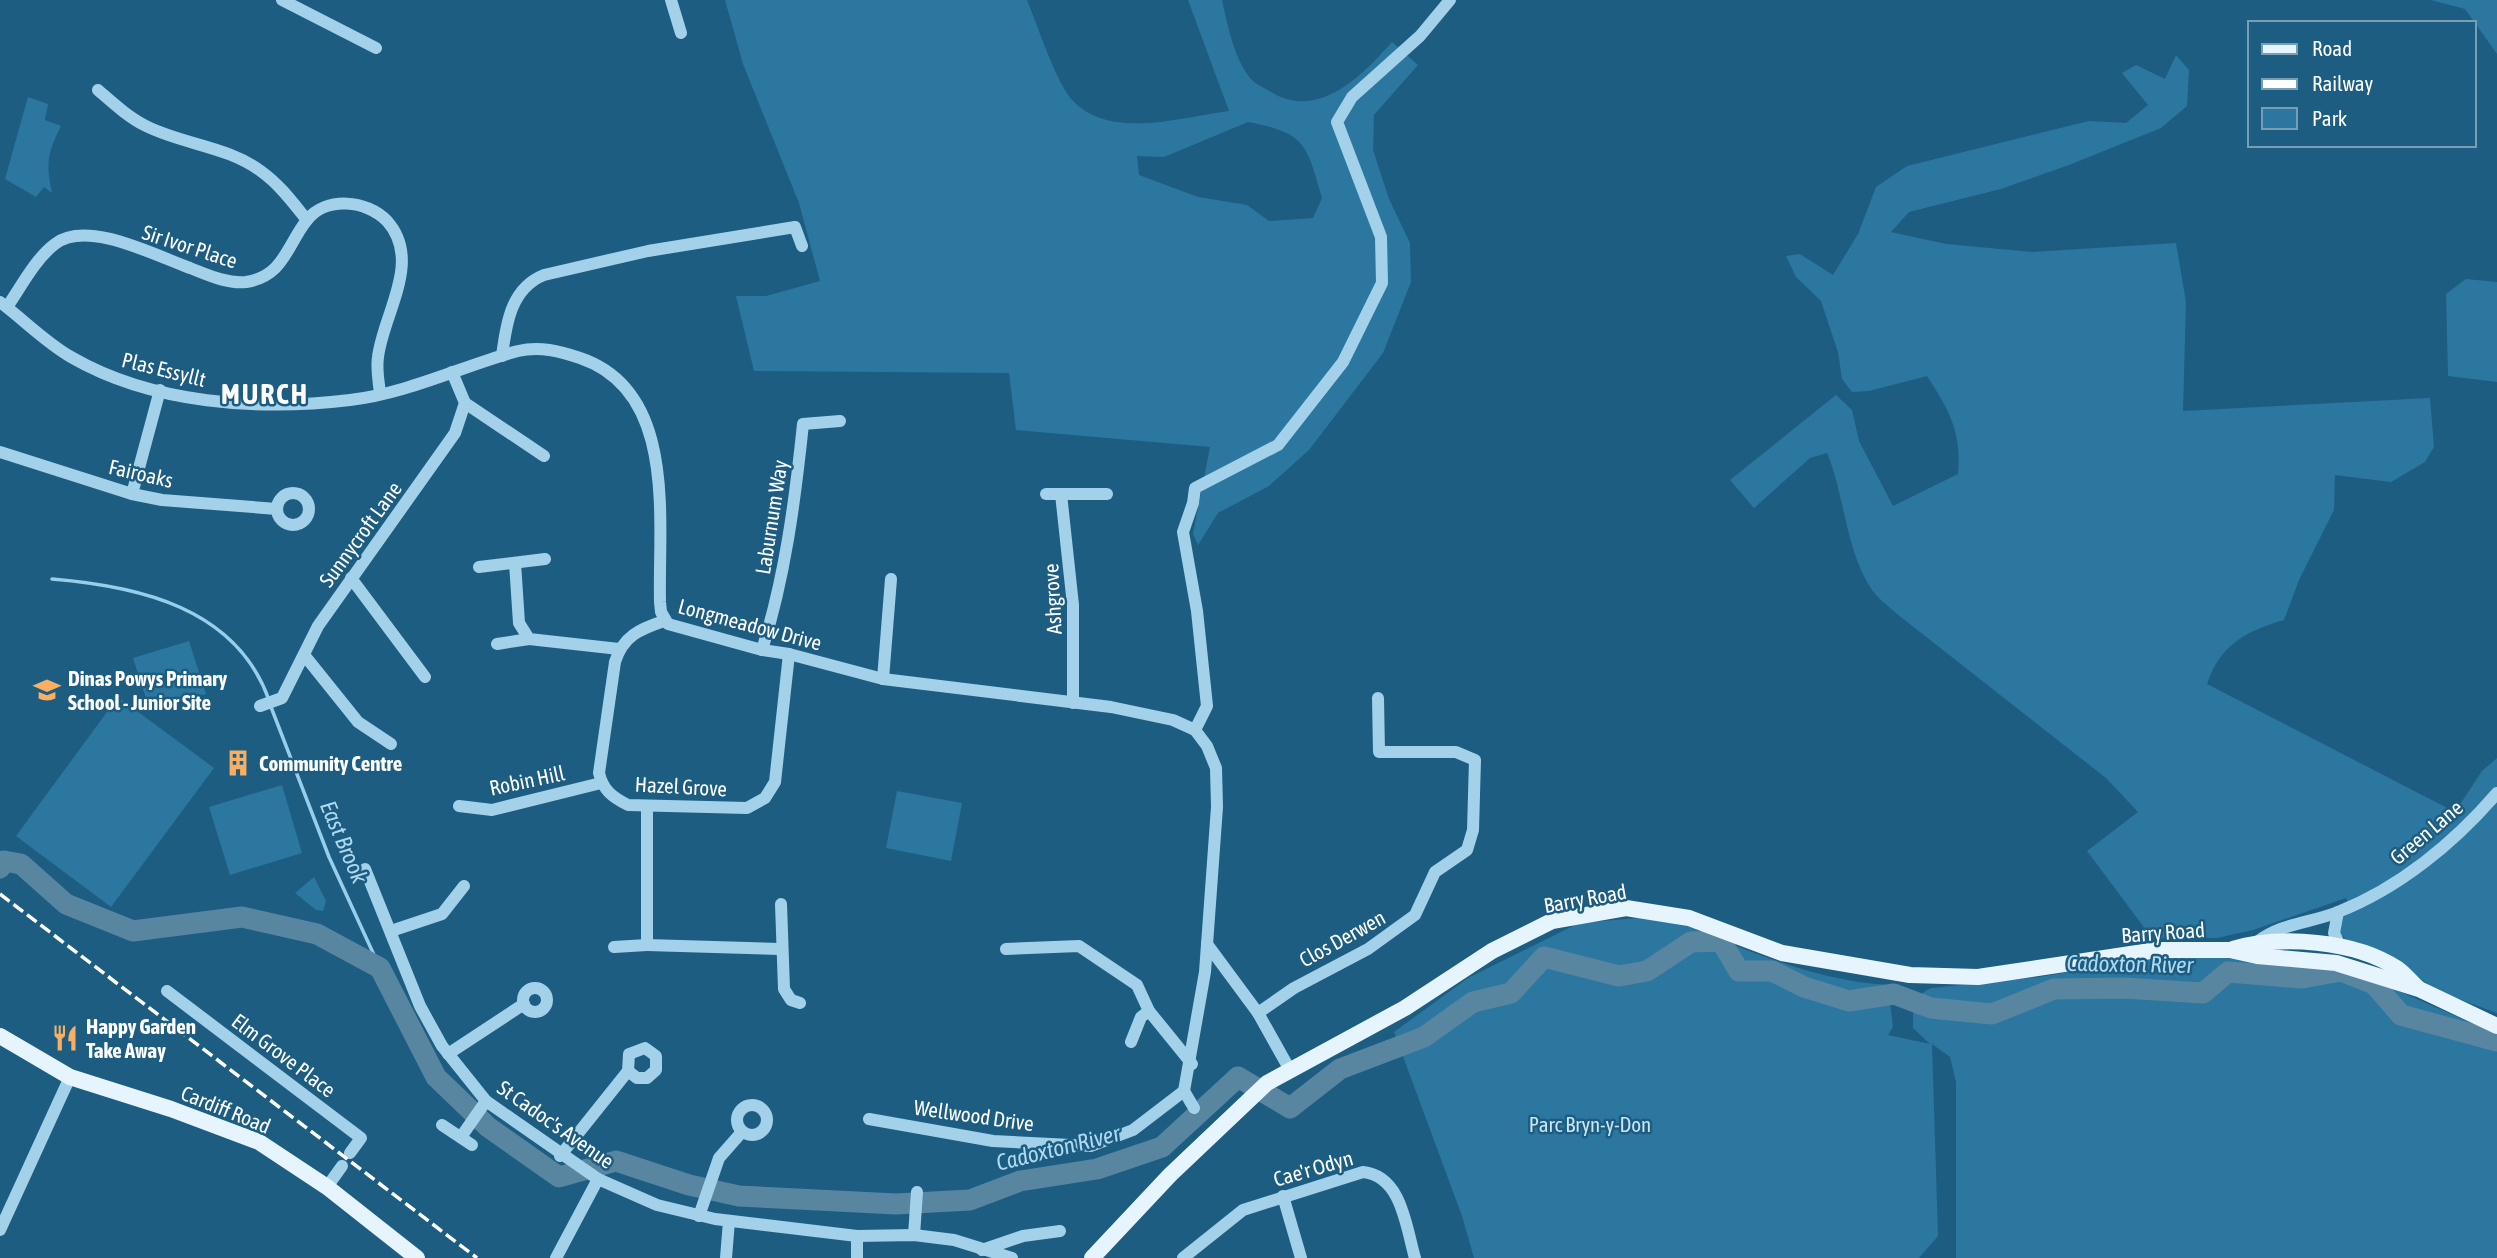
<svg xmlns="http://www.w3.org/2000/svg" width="2497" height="1258" font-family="'Asap Condensed',sans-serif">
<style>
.green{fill:#2c779f;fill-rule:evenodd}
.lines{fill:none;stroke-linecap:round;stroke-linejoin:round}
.stream{stroke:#96ceeb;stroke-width:3.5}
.river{stroke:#5886a1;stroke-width:21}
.minor{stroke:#a3d1e9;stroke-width:12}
.major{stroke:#e6f4fe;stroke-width:16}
.rail{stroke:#fff;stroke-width:3.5;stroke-dasharray:12 5;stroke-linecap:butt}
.labels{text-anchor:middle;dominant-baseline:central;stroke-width:5;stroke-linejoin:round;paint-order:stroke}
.street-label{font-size:21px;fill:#fff;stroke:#1d5d82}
.poi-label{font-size:21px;font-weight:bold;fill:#fff;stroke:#1d5d82;text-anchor:start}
.park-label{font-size:21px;fill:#c7e6f7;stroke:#1d5d82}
.water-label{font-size:23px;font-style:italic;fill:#aedaf1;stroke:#1d5d82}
.district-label{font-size:28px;font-weight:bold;letter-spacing:2px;fill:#fff;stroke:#1d5d82}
</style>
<rect width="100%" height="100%" fill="#1d5d82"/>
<g class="green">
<path d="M725,0H1027C1037,24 1057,86 1074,102C1113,140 1181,117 1229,111L1188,0H1222C1227,24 1235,62 1252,80C1257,85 1265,88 1271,92C1318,121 1362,76 1392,42L1418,65L1374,115L1373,150L1389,199L1410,243L1411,282L1383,353L1309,450L1269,486L1218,513L1198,545L1193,534L1210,447L1016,430L1009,373L754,371L736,296H766L820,281L799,203L743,64ZM1248,122C1306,133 1306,143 1322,198L1313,218L1269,221L1247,205L1198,197L1139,175L1137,156L1164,157Z"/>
<path d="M2431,0H2497V54L2465,9Z"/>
<path d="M2176,55L2189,70L2187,106L2161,128L2069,165L2001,189L1909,212L1891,232L1946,244L2032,252L2176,243L2186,302L2183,411L2430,398L2434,447L2425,462L2391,482L2335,475L2334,510L2299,580L2284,620C2246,631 2220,645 2207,684L2455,812L2482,771L2497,758V1013L2440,992L2413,974L2347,941L2339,932L2341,919L2352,909L2346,898L2253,930L2217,938H2152L2087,851L2138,812L2106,778L1897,614C1888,606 1876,597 1870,587C1845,547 1845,496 1827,453L1810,458L1754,508L1730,480L1836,395L1852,410L1859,441L1893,506L1958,474C1962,432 1949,410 1927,376L1869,391L1852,392L1842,379L1838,352L1821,301L1796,277L1786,256L1800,254L1833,275L1858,234L1876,187L1907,166L2089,121L2126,123L2148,105L2122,73L2136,65L2165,79Z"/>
<path d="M28,97L48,104L45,120L61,126C47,154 46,163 52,193L44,187L36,197L5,179Z"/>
<path d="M2466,279L2497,282V382L2448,376L2446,294Z"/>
<path d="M189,641L206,694L150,711L133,658Z"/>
<path d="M118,697L214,768L111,907L16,836Z"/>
<path d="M282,785L302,853L230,875L209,807Z"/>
<path d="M897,791L962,803L951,861L886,848Z"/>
<path d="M314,877L326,901L323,911L316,910L295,893Z"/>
<path d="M1662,916C1734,944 1810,981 1888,985L1893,1027L1888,1035L1930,1044L1913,1028C1913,1009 1912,995 1932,988L2039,977L2160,957L2229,958L2355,972L2497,1034V1258H1956V1082L1950,1057L1932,1044L1938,1236L1919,1258H1474L1462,1216L1394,1032L1468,978L1579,923Z"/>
</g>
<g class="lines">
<g class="stream">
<path d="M52,579C137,586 236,607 269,700"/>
<path d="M271,707L329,857L380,968"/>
</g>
<path class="river" d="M0,868L4,861L21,864L66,904L133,931L242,917L317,934L380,968L436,1077L488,1127L559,1177L616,1161L689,1185L739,1196L896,1204L970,1200L1020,1181L1097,1169L1162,1147L1238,1077L1290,1108L1340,1069L1424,1037L1473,1002L1511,993L1544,957L1619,976L1647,971L1691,942L1721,941L1739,971H1772L1804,987L1849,1001L1894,994L1931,1008L1992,1014L2054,989L2124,988L2203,993L2228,972L2302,978L2341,971L2374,984L2401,1015L2497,1041"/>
<g class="minor">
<path d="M282,0L376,48"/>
<path d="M671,0L681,33"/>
<path d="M98,90C113,103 128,117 146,126C184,145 228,146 262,172C280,185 293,203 307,220"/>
<path d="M0,302C24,320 45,342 71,357C152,404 259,411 350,400C409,393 462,366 518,351C540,346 559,351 580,358C678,391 658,521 660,602L661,612L668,624L762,650L789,654L883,679L1111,707L1173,720L1195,730L1207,746L1216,768L1217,807L1205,972L1184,1091L1194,1108"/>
<path d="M7,307C21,287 35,259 55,244C87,219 156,256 190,268C208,275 227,284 246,282C284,276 287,245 307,220C326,196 367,200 387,221C423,261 383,314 378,357C376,370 379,382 380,394"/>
<path d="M502,356C506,324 511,288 544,275L648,251L795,227L802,246"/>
<path d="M465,403L544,456"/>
<path d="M0,452L132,494L162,500L277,509"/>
<circle cx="293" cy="509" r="16"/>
<path d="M132,494L160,390"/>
<path d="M1046,494H1107"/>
<path d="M1061,494L1073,605V703"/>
<path d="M515,563L519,623L529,639L619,649"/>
<path d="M479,567L545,559"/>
<path d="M351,578L425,677"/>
<path d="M664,621C640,629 623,636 615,662L599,773C603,790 612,797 628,805L747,808L765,798L775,782L789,654"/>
<path d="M497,644L529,639"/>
<path d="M762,650C785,577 795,501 803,424L840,421"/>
<path d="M305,656L358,722L391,744"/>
<path d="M883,679L891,579"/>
<path d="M260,706L282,698L318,626L455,433L465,403L452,372"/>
<path d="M1195,730L1207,706L1197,611L1183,532L1193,503L1195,488L1278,445L1343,362L1382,283L1381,237L1337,122L1352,97L1420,36L1450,0"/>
<path d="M459,806L492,810L601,783"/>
<path d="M647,807V945L780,949"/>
<path d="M365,869L420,1006L442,1046L486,1101L598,1179L657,1205L715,1219L857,1236L914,1235L954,1240L1012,1258"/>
<path d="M781,904L784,989L791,1000L800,1003"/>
<path d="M2338,912L2334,933L2341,948"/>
<path d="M391,931L442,914L464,886"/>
<path d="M2257,942C2281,923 2311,923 2338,912C2399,888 2454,843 2497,793"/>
<path d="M1207,944L1258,1013L1290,1070"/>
<path d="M614,947L647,945"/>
<path d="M1006,949L1079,946L1137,985L1149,1011L1192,1064"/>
<circle cx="535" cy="1000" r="12"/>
<path d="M167,991L361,1138L350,1153"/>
<path d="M1258,1013L1294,988L1368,949L1415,915L1435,872L1467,850L1473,830L1475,760L1456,752H1379L1378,698"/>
<path d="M1131,1042L1141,1017L1149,1011"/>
<path d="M448,1054L524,1004"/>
<circle cx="752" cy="1120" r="15"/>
<path d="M869,1119L993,1141L1091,1146L1133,1130L1184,1091"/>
<path d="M442,1125L472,1145"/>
<path d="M461,1137L486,1101"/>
<path d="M560,1156L628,1071L629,1054L645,1048L656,1056V1070L647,1078H637L628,1071"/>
<path d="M327,1187L342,1166"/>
<path d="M1283,1196L1301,1258"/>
<path d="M699,1216L719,1158L741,1133"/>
<path d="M0,1230L70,1077"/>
<path d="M914,1235L917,1192"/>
<path d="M982,1250L1023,1236L1060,1231"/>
<path d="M556,1258L598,1179"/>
<path d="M726,1258L729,1221"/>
<path d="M857,1258V1236"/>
<path d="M1183,1258L1243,1210L1363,1172C1402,1176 1406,1227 1415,1258"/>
</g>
<g class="major">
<path d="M2233,949C2280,935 2355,940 2398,969C2405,974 2411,982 2418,988"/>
<path d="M0,1036L70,1077L171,1109L259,1142L327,1187L417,1258"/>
<path d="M1092,1258L1170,1175L1267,1083L1405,1008L1492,951L1552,921L1626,908L1689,918L1782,953L1910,975L1978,977L2157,950H2230L2257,956L2336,963L2419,989L2497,1026"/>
</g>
<path class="rail" d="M0,894L477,1258"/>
</g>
<defs>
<g id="school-bare" transform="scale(2.1)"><path d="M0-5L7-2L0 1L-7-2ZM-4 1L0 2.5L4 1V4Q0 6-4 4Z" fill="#f9af61" stroke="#1d5d82" stroke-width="2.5" paint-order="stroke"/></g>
<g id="building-bare" transform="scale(2.1)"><path d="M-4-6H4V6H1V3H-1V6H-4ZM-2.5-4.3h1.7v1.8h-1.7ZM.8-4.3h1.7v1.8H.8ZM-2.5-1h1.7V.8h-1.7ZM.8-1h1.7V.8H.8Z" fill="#f9af61" stroke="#1d5d82" stroke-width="2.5" paint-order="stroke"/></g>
<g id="restaurant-bare" transform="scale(2.1)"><path d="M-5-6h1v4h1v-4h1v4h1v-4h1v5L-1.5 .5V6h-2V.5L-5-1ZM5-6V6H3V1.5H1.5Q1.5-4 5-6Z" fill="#f9af61" stroke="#1d5d82" stroke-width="2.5" paint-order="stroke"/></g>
</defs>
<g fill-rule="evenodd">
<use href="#school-bare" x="47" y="690"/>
<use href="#building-bare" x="238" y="763"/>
<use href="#restaurant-bare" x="65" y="1038"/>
</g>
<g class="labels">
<g class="street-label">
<text transform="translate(190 246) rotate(18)">Sir Ivor Place</text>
<text transform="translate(164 369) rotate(14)">Plas Essyllt</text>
<text transform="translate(141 473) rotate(13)">Fairoaks</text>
<text transform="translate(771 517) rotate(-81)">Laburnum Way</text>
<text transform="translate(360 534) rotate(-54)">Sunnycroft Lane</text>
<text transform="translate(1052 599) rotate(-93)">Ashgrove</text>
<text transform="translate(750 624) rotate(15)">Longmeadow Drive</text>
<text transform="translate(527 780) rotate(-12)">Robin Hill</text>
<text transform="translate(681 786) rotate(3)">Hazel Grove</text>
<text transform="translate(2426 832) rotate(-40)">Green Lane</text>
<text transform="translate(1585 898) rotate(-10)">Barry Road</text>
<text transform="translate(2163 932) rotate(-4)">Barry Road</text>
<text transform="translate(1342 938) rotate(-29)">Clos Derwen</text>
<text transform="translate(284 1055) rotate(37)">Elm Grove Place</text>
<text transform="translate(226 1109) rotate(22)">Cardiff Road</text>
<text transform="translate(974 1115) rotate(8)">Wellwood Drive</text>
<text transform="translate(556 1124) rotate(35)">St Cadoc's Avenue</text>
<text transform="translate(1313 1168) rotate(-16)">Cae'r Odyn</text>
</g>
<g class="poi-label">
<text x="68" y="678">Dinas Powys Primary<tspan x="68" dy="24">School - Junior Site</tspan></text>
<text x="259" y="763">Community Centre</text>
<text x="86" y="1026">Happy Garden<tspan x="86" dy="24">Take Away</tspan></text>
</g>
<g class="park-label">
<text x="1590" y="1124">Parc Bryn-y-Don</text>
</g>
<g class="water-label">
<text transform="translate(344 842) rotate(67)">East Brook</text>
<text transform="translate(2130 964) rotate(1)">Cadoxton River</text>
<text transform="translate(1058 1148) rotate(-14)">Cadoxton River</text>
</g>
<g class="district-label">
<text x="265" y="394">MURCH</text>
</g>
</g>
<rect x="2248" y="21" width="228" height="126" fill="#1d5d82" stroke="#779eb4" stroke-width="2"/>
<rect x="2262" y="44" width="35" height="10" fill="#e6f4fe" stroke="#779eb4" stroke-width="2"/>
<text x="2312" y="56" font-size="21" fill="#ffffff">Road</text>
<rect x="2262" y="79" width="35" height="10" fill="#ffffff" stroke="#779eb4" stroke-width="2"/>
<text x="2312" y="91" font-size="21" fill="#ffffff">Railway</text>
<rect x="2262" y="108" width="35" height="21" fill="#2c779f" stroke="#779eb4" stroke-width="2"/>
<text x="2312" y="126" font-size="21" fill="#ffffff">Park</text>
</svg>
